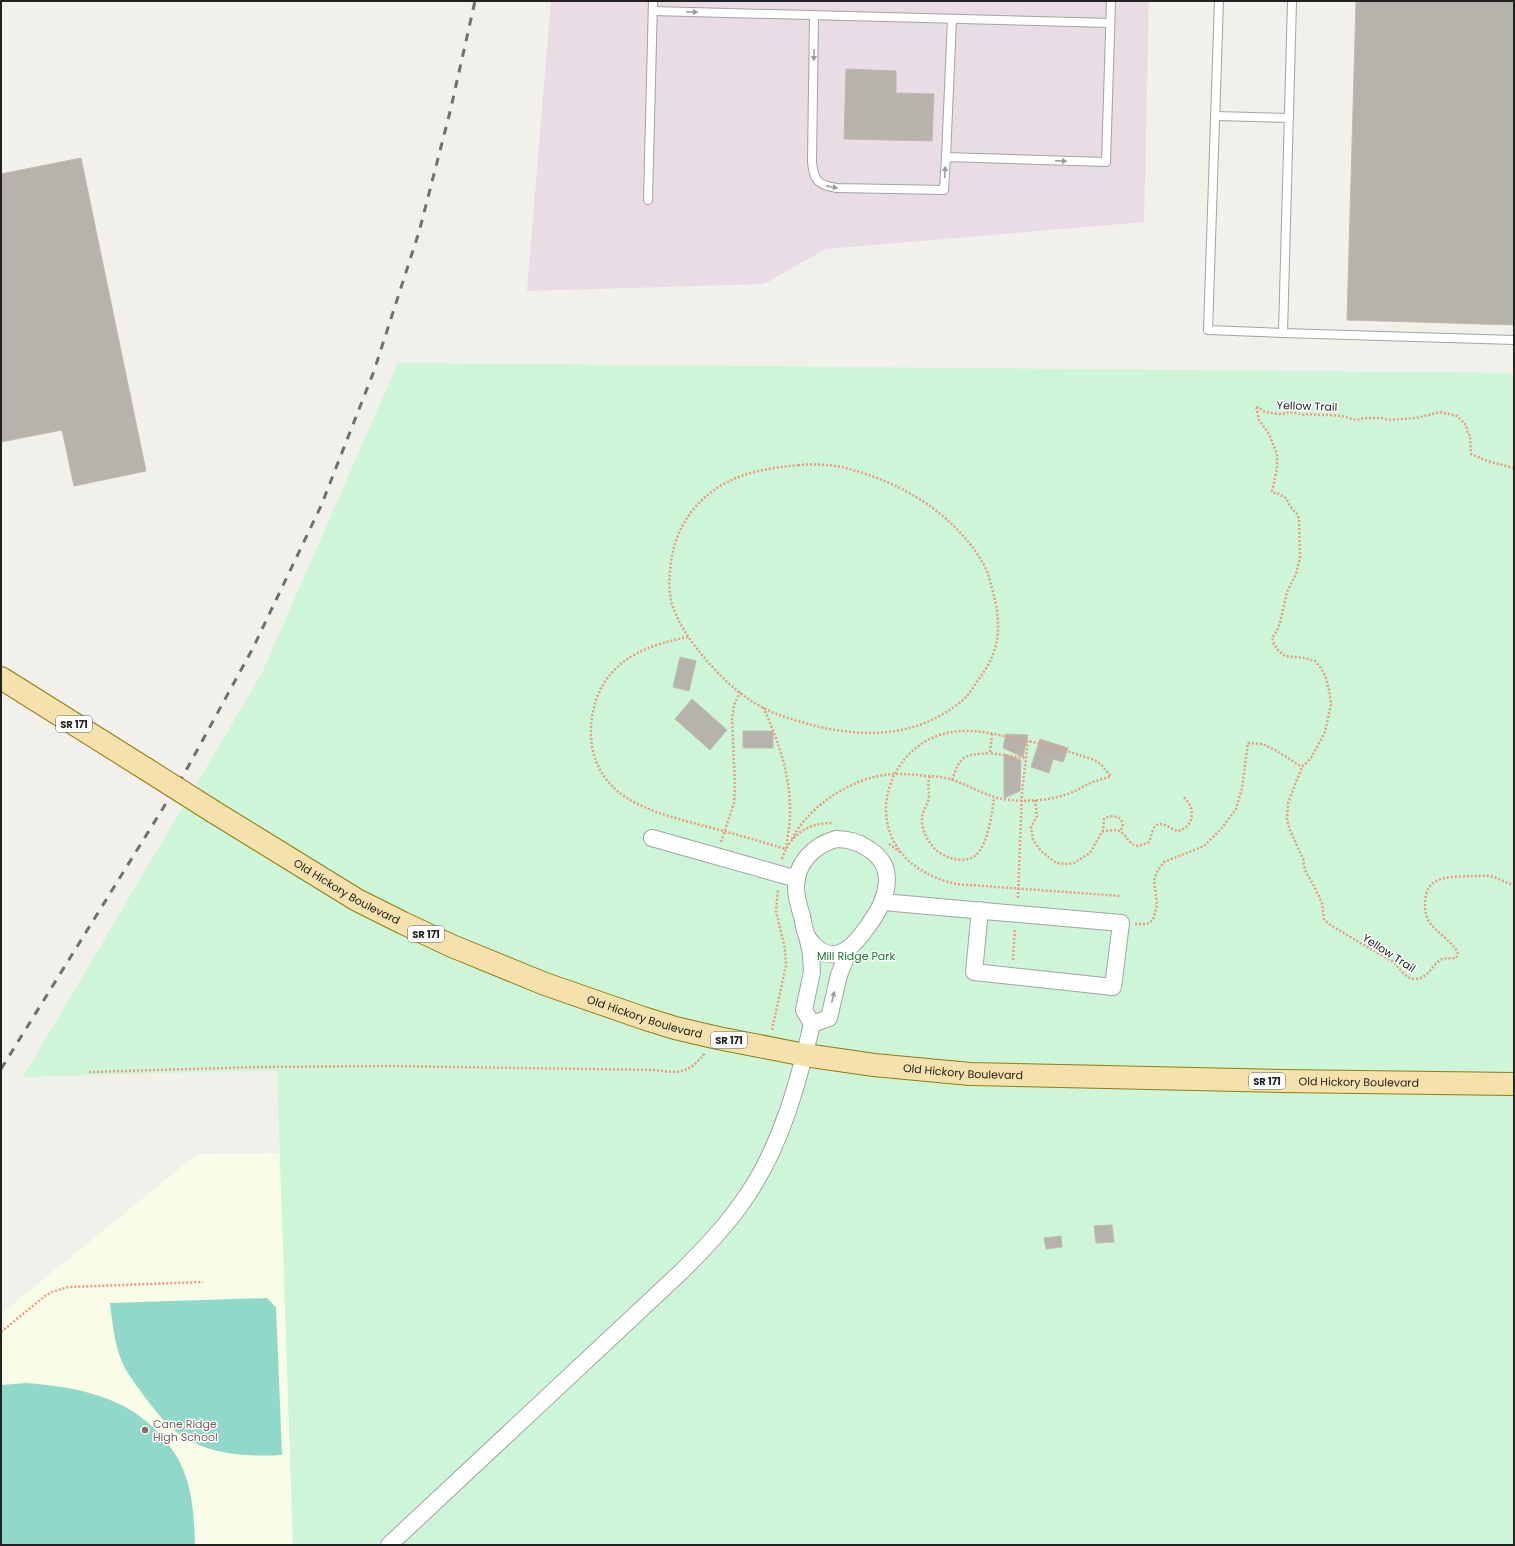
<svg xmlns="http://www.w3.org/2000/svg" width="1515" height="1546" font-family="Poppins,sans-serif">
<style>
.industrial{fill:#e9dce5}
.education{fill:#f9fde7}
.park{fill:#cdf5d7}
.pitch{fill:#90d8c9}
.building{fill:#b6b2ac;stroke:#c2baad}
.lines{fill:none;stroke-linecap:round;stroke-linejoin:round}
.lane-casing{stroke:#a3a3a3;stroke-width:10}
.street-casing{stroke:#a3a3a3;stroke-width:18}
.primary-casing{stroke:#917d0f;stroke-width:24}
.path{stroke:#ed9d7f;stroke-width:2.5;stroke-dasharray:2 2;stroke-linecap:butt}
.lane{stroke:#fff;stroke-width:8}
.street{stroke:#fff;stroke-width:16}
.primary{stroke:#f4e1ac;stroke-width:22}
.rail{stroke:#707070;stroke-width:3;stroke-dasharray:8 8;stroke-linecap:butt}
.primary-bridge-casing{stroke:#917d0f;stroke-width:24;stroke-linecap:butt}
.primary-bridge{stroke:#f4e1ac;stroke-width:22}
.oneway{fill:#9c9c9c}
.education-dot{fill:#8d6e63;stroke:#fff;stroke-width:1.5}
.labels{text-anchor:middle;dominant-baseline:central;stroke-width:3;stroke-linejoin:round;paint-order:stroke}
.shield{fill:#fff;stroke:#646464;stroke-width:1}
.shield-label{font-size:10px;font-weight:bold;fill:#222}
.street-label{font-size:11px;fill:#222;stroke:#fff}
.park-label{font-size:11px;fill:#177930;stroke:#fff}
.education-label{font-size:11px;fill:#785e54;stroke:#fff;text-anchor:start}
</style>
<rect width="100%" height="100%" fill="#f1f0ea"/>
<path class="industrial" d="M551,1H1149L1144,222L826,249L764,284L527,291Z"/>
<path class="education" d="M280,1153L293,1545H1V1314L197,1154Z"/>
<path class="park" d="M398,363L1514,373V1545H293L277,1070L23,1077L261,675Z"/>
<g class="pitch">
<path d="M267,1298L276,1307L282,1455C248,1457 208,1455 179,1434C165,1424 155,1410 144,1396C135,1383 124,1370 119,1354C114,1338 112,1320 110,1303Z"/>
<path d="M26,1383C76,1387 128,1396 162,1437C170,1446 178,1457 182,1467C193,1491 194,1519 195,1545H1V1385Z"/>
</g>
<g class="building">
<path d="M1356,1H1514V325L1347,320Z"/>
<path d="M846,69L896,71V93L934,94L932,141L844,139Z"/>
<path d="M81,158L146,471L74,486L62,430L1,442V174Z"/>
<path d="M680,657L696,661L689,691L673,687Z"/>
<path d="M692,699L727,730L710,750L675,719Z"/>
<rect x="743" y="731" width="30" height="17"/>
<path d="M1006,734L1028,735L1023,757L1003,748Z"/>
<path d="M1040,739L1068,748L1063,762L1053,759L1049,773L1031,767Z"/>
<path d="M1004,754L1021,760L1020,791L1004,798Z"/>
<path d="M1112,1225L1114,1242L1096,1243L1094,1226Z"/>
<path d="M1061,1236L1062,1247L1046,1249L1044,1238Z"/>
</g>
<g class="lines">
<g class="lane-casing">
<g id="lane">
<path d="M1219,1L1208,330L1283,333"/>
<path d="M1292,1L1283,333L1514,340"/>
<path d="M653,11L1110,23"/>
<path d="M814,16L812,162C814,181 818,185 837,188L944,190L946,157L1106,162L1111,1"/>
<path d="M1215,116L1289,118"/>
<path d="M946,157L952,19"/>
<path d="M648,200L653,1"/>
</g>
</g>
<g class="street-casing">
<g id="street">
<path d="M652,838L797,879"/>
<path d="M836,839C848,839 857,841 867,848C900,867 886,902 868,926C855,945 835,968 813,944C805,937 804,926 802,916C799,907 796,897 796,887C796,863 814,845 836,839Z"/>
<path d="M883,902L1121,923L1113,987L974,972L980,910"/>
<path d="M812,1024L829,1018L839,975L850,947"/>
<path d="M389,1545L681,1272C705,1248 729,1223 748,1194C782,1143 798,1083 812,1024L804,1010L812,972L811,954L807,936"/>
</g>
</g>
<g class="primary-casing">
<g id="primary">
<path d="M1,678L146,769"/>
<path id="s1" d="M214,812L357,900L403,923L452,946L545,984L643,1018L675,1028L718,1038L805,1055L874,1065L970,1074L1282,1081L1514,1084"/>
</g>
</g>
<g class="path">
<path d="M798,465C815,464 833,464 849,469C903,483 956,515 984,565C989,574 991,586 994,596C1002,629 999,653 978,680C975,685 971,691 967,696C951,712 927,724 906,729C875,736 843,733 812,725C798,721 782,717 768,710C742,698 721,678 703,656C690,641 678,623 672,604C669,593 669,582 670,571C673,524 702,488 747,474C763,469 781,467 798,465Z"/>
<path d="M1514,468L1487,461L1471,454L1470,435L1468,434L1466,425L1457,416L1440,412L1416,418L1388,420L1382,418H1364L1356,420L1342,416L1329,415H1320L1308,414L1305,415L1289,412L1283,414H1279L1265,412L1256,406L1259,420L1269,434L1277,454V469L1272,491L1273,493H1277L1286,498L1290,506L1297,514L1299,519L1300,558L1296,574L1287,592L1280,623L1277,631L1272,638L1274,644L1278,650L1285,656L1305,658L1315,661L1321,668L1326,678L1329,690L1331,704L1325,732L1311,758L1302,767L1288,803L1287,818L1289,828L1303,859L1305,870L1314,886L1322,903L1324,919C1329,925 1337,929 1344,933C1360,943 1376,952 1392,961C1400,967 1404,979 1415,979C1428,978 1431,967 1439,961C1444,957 1450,959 1456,958L1458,954C1454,942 1435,932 1428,920C1425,914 1424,902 1426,895C1430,875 1454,877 1470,876C1478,876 1486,875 1494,877C1501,880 1507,883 1514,885"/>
<path d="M688,637C648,645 611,658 596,700C591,716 589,734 593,751C606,804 659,813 704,826C732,833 759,841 786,849C787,838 790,826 790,815C791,777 779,742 763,707"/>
<path d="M992,734L990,753L1026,758"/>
<path d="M930,776C927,784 929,789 929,797C928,806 921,810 922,823C923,832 928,841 934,848C943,858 965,865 976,855C988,844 992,814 994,798"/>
<path d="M952,780C961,754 964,755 990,753"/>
<path d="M1035,800L1037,816L1031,827L1033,840L1041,851L1056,863L1068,864L1074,863L1090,853L1103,830L1104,819C1109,815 1120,815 1122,822C1124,825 1121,829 1120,832"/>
<path d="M1102,831C1108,832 1114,828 1121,832C1128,837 1129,845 1138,846L1148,843C1151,839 1151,834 1153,830C1158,817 1170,829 1178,831C1195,827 1196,806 1183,797"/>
<path d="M792,839C808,807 849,780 884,775C898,773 912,774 926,776C934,776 943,777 950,779C971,786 988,798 1010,800C1031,802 1055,800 1075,791C1079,790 1082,787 1086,785C1094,781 1103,779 1111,776C1107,772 1103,766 1099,763C1095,759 1087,758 1082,756C1064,750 1046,744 1027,741C1003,736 976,728 952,732C898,740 866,806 900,851C913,869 935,879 956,884L1121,896"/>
<path d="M721,842L734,803L735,786L732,719L734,705L740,692"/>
<path d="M889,844L900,852"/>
<path d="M782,859C790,835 807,823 832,823"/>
<path d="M1018,898L1022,792L1028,741"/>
<path d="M1135,924H1147L1153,920L1157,904L1154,880L1158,870L1164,862L1204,846L1221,829L1236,809L1242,788L1248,743L1263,744L1277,751L1302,767"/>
<path d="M1013,960L1015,929"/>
<path d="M772,1030L786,965L785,949L776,911L778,890"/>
<path d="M89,1072L258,1067L390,1066L654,1070C680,1073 687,1075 705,1053"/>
<path d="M1,1332L45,1296L52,1292L68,1287L203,1282"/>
</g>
<use href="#lane" class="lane"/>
<use href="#street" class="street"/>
<use href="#primary" class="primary"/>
<path class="rail" d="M1,1069L183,776L253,648L321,506L374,371L419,232L450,112L475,1"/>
<g class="primary-bridge-casing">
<path id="primary-bridge" d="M146,769L214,812"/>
</g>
<use href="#primary-bridge" class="primary-bridge"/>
</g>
<defs><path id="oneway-solid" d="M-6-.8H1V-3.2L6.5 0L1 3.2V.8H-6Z"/></defs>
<g class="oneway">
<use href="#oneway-solid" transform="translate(692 12) rotate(2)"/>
<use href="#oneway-solid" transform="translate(814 55) rotate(91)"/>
<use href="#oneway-solid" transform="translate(1061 161) rotate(2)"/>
<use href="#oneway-solid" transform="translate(945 172) rotate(-88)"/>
<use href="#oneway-solid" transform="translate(832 187) rotate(11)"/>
<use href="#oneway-solid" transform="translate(833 997) rotate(-77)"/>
</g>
<circle class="education-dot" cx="145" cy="1430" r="4"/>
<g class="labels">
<g class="shield">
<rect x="56" y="716" width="36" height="16" rx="3"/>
<rect x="408" y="926" width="36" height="16" rx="3"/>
<rect x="711" y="1032" width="36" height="16" rx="3"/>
<rect x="1249" y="1073" width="36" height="16" rx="3"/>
</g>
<g class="shield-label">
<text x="74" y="724">SR 171</text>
<text x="426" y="934">SR 171</text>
<text x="729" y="1040">SR 171</text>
<text x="1267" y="1081">SR 171</text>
</g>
<g class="street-label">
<text transform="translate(1307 406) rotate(2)">Yellow Trail</text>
<text stroke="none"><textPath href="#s1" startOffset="155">Old Hickory Boulevard</textPath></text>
<text transform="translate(1389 953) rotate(33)">Yellow Trail</text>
<text stroke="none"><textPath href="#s1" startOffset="479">Old Hickory Boulevard</textPath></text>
<text stroke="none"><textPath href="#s1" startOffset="803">Old Hickory Boulevard</textPath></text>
<text stroke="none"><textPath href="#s1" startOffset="1199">Old Hickory Boulevard</textPath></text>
</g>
<g class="park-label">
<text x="856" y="956">Mill Ridge Park</text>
</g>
<g class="education-label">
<text x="153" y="1424">Cane Ridge<tspan x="153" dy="13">High School</tspan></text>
</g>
</g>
<rect width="1515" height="1546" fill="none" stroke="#222222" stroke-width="4"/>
</svg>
